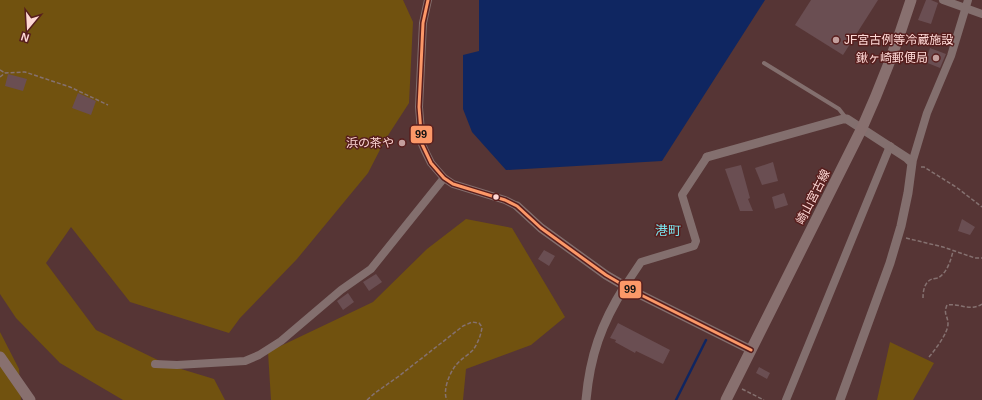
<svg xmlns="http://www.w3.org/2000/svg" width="982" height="400" font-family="Helvetica,'Noto Sans JP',sans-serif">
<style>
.green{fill:#71520f}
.water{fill:#0f2661}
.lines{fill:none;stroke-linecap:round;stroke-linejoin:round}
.stream{stroke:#0f2661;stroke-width:2.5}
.building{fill:#6a4e52}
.path{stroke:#857170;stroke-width:1.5;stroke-dasharray:4 2;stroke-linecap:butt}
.service{stroke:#836f6e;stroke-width:4}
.minor{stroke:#836f6e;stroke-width:8}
.tertiary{stroke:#836f6e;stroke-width:9}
.secondary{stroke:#88706f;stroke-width:11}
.bus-1-casing{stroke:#571e1d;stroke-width:6}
.bus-1{stroke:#fc9868;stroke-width:3}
.poi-dot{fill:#c39f9d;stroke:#571e1d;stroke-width:1.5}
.bus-dot{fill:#fed8d5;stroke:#571e1d;stroke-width:1.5}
.labels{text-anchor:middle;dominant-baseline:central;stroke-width:3;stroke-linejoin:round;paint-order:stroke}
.poi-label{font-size:12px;fill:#fed8d5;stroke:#571e1d;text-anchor:end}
.street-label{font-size:12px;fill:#fed8d5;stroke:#571e1d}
.neighbourhood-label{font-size:13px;fill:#7ae5ef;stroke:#571e1d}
.line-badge{stroke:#571e1d;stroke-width:1.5}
.pale-badge-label{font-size:11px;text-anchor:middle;font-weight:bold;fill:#111}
</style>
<rect width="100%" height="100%" fill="#563535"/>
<g class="green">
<path d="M0,0H403L413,22L409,103L385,140L368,173L297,259L240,318L229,333L130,302L71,227L46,263L96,330L168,365L214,379L225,400H123L60,363L16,318L0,294Z"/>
<path d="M466,219L512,228L565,317L531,345L466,369L463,400H271L268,352L373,302L427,249Z"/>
<path d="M0,332L19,369L21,400H0Z"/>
<path d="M890,342L934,363L913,400H877Z"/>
</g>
<path class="water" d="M479,0H765L662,161L506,170L472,132L463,109V55L479,51Z"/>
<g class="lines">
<path class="stream" d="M676,400L706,340"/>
</g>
<g class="building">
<path d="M811,0H878L843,55L795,25Z"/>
<path d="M926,0H931L938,3L931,24L918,20Z"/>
<path d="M930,48L946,54L940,68L925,62Z"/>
<path d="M8,74L27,79L23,91L5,86Z"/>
<path d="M78,93L96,101L91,115L72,108Z"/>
<path d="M773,162L778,181L762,185L755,168Z"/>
<path d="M741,165L750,198L748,199L753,211H740L725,169Z"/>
<path d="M784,193L788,205L775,209L772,197Z"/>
<path d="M962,219L975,227L970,235L958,231Z"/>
<path d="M544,250L555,256L549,266L538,259Z"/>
<path d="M376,274L382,282L369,291L363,282Z"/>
<path d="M348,293L354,302L343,310L337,301Z"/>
<path d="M618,323L670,350L663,364L636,351L635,353L615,342L616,340L610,338Z"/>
<path d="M759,367L770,373L767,379L756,373Z"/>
</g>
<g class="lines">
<g class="path">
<path d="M0,70L5,73"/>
<path d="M0,77L5,73L25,72L70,87L108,105"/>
<path d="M921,167H924L956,187L982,207"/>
<path d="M906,238L943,247L975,258H982"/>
<path d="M923,298C923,292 924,282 932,279C933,279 937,278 938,278C947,273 951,260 953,251"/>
<path d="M929,357C935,350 948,333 948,324C948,315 943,315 947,305C960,303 970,312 982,304"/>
<path d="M742,389L764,400"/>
<path d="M367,400L375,393L399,376L463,326L472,322L479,323L482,327C481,335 478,343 473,350C468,355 461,359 456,365C450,372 442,391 447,400"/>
</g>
<path class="service" d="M764,63L839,109L846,118"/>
<g class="minor">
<path d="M428,0L423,23L419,107L422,144L425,151L431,163L444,178L453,184L505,200L517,206"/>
<path d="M943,0L982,14"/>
<path d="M912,163L927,113L951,56L968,0"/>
<path d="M625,286L641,262L694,246L696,241L682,195L707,157"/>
<path d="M155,364L177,365L245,361L259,355L281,341L341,290L371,269L444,178"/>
<path d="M786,400L890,146"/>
</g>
<g class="tertiary">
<path d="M707,157L843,119H847L907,158L912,163L908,193L901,226L890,263L840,400"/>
<path d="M517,206L541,228L606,275L635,292L751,350"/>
<path d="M586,400C590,356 601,324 625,286"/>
</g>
<g class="secondary">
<path d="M0,357L30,400"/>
<path d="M726,400L862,128C881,86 897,44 911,0"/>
</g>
<g class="bus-1-casing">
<path id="bus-1" d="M428,0L423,23L421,66L419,107L422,144L431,163L444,178L453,184L505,200L517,206L541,228L606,275L635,292L751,350"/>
</g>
<use href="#bus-1" class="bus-1"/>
</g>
<g class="poi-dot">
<circle cx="836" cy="40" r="4"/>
<circle cx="936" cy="58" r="4"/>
<circle cx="402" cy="143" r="4"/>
</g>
<circle class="bus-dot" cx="496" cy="197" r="3.5"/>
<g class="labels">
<g class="poi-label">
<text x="844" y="40" text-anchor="start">JF宮古例等冷蔵施設</text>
<text x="928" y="58">鍬ヶ崎郵便局</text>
<text x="394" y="143">浜の茶や</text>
</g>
<g class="street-label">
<text transform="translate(813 197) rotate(-63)">崎山宮古線</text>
</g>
<g class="neighbourhood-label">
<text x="668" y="230">港町</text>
</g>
</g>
<g class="line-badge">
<rect x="410" y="125" width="23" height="19" rx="4" fill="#fc9868"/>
<rect x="619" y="280" width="23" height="19" rx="4" fill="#fc9868"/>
</g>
<g class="pale-badge-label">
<text x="421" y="138">99</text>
<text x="630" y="293">99</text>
</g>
<g transform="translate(28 28) rotate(198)" stroke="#571e1d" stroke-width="3" paint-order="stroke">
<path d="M0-3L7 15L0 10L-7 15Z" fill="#fed8d5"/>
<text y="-6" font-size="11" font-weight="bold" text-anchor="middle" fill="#fed8d5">N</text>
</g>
</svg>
